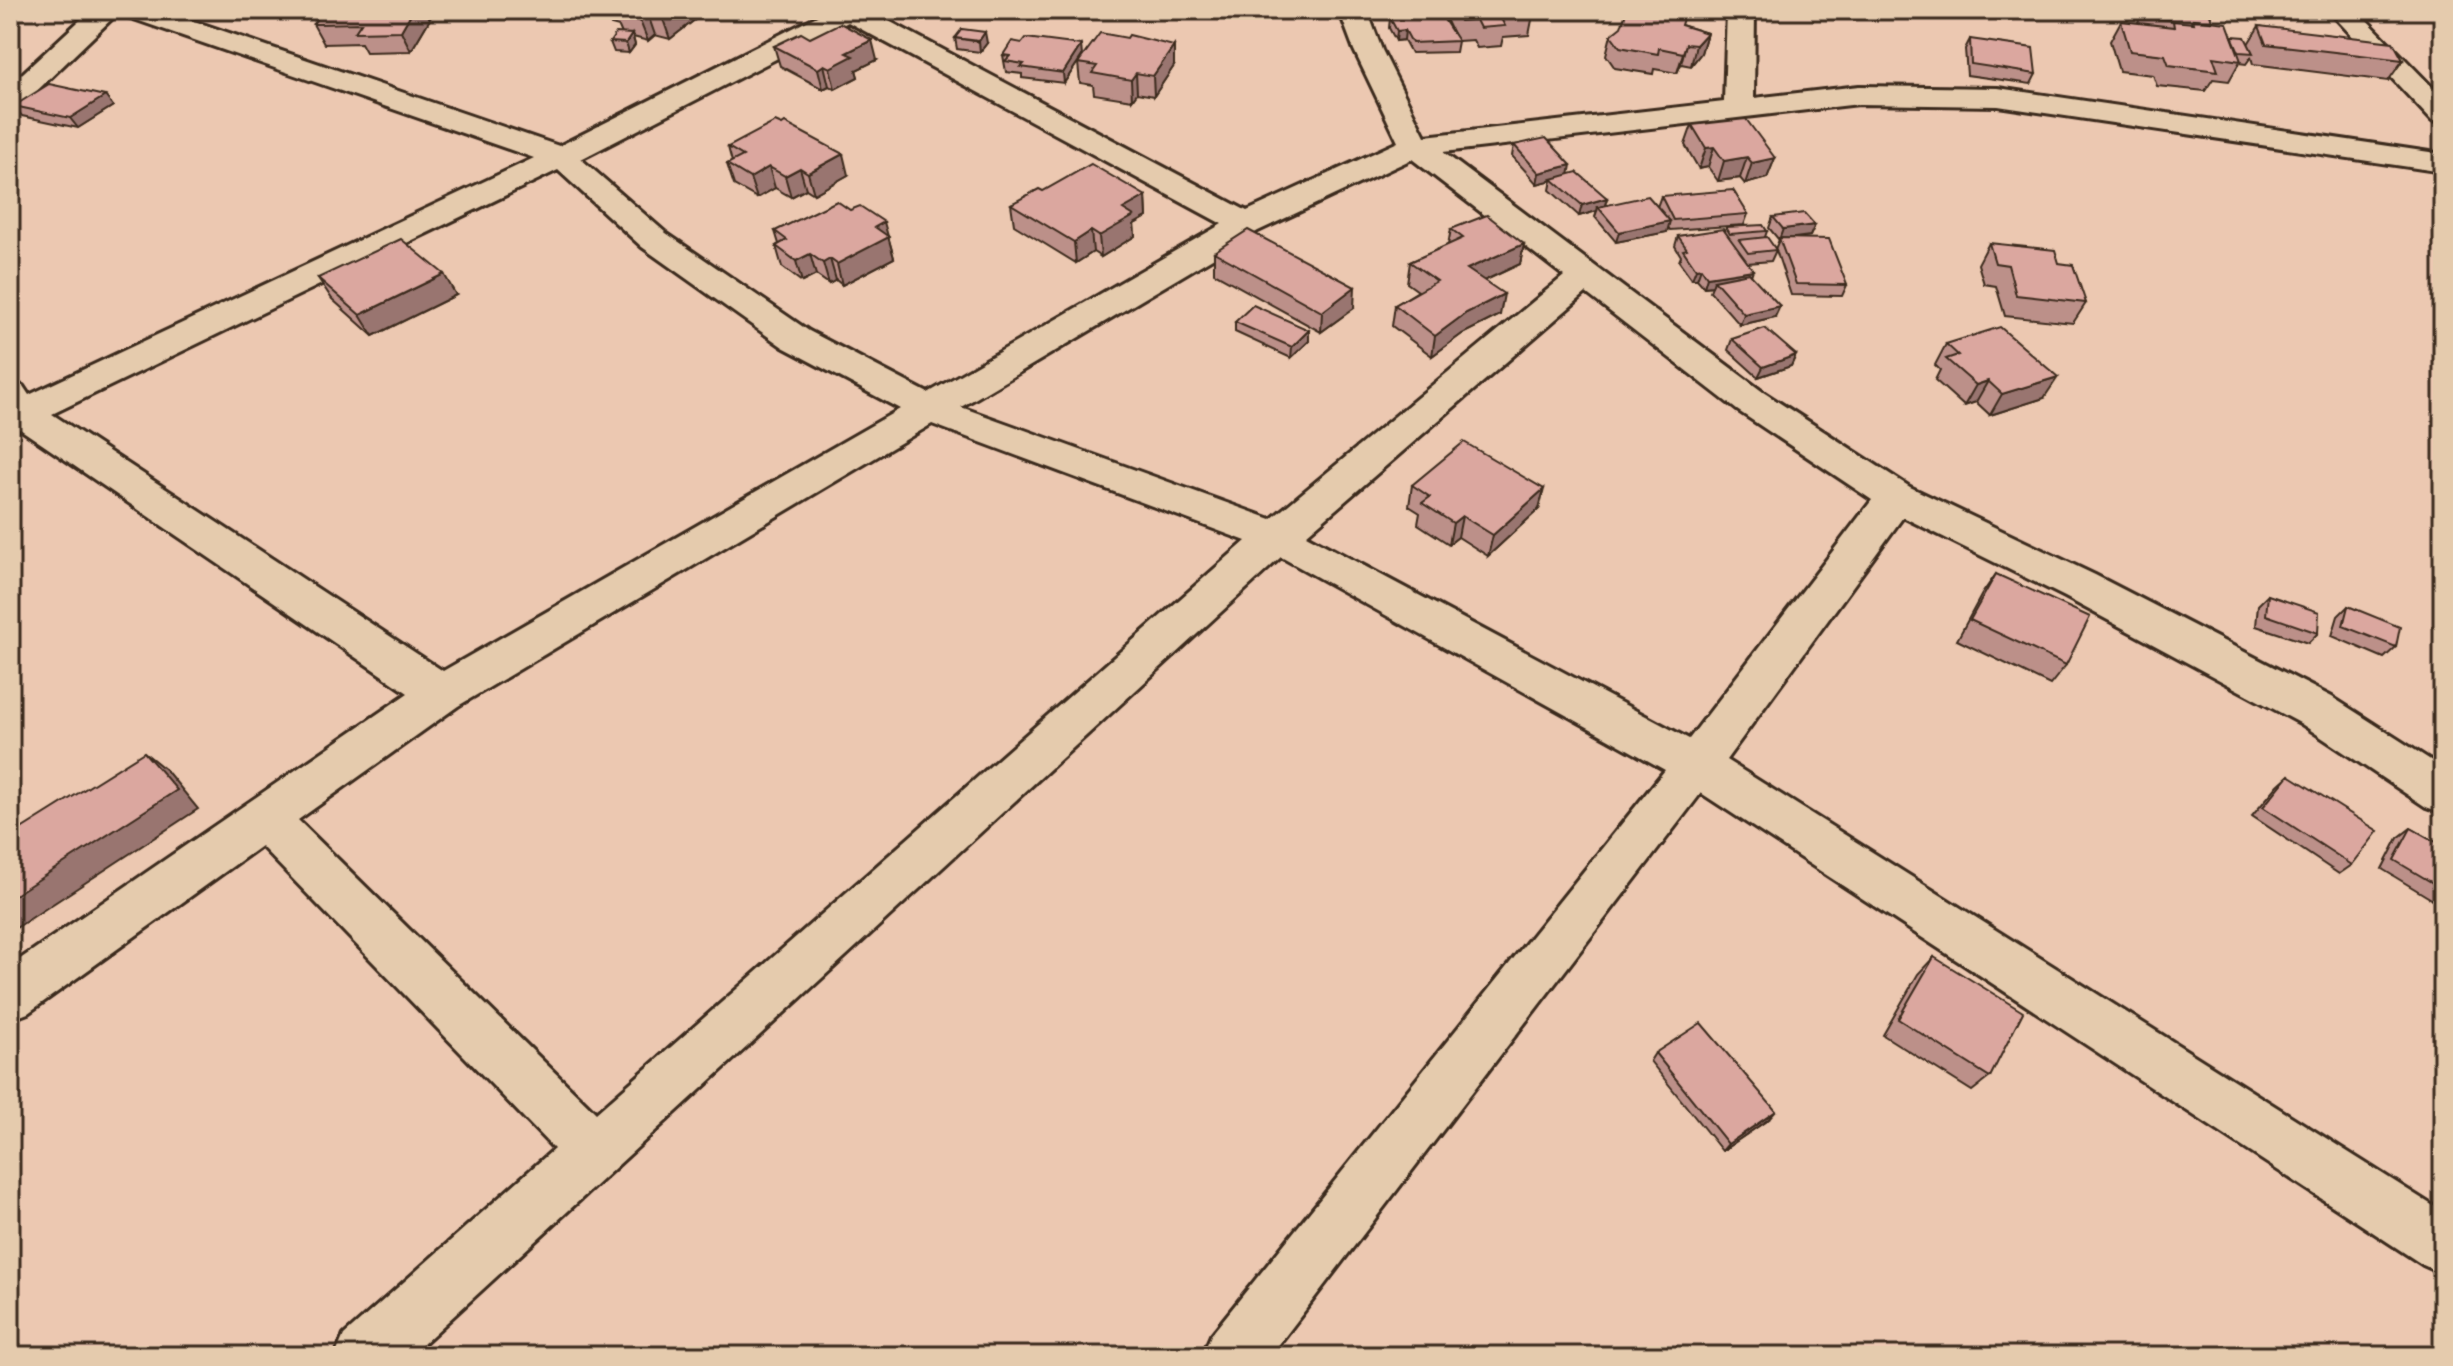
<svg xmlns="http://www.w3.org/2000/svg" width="2453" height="1366" font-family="'Indie Flower',sans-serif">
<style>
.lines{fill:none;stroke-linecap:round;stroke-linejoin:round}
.minor-casing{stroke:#3b2a1e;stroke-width:6}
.minor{fill:#e5cbad;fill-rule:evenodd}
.wall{fill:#bc9089;stroke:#3b2a1e;stroke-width:2}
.shaded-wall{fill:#99756f;stroke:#3b2a1e;stroke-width:2}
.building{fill:#dba79f;stroke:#3b2a1e;stroke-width:2}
</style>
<rect width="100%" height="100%" fill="#ecc8b1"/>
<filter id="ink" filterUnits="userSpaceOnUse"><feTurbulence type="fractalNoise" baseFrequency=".0125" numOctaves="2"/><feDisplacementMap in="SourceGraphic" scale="16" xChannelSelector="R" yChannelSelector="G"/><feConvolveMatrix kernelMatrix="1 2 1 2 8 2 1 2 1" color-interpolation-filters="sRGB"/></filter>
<g filter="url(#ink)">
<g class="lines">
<g class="minor-casing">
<g id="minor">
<path d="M91,10H121L20,107L10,110V85Z"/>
<path d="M121,10H162L559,146L829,10H868L1247,211L1398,142L1354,50L1339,10H1367L1382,50L1425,136L1724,102L1727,10H1755L1754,98L1859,86L1998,88L2443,154V172L1998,106L1859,104L1443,152L1763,392L1910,487L2095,575L2332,697L2443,768V813L2426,807L2300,723L2065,597L1903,517L1726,760L2443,1212V1274L2423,1265L1701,793L1270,1356H1202L1211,1335L1665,770L1281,557L410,1356H335L344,1335L554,1149L261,846L28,1013L10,1020V966L408,693L20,429L10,432V383L23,386L29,395L534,158L125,16ZM848,22L1222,224L928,393L809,331L666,233L581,159ZM1412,159L1564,276L1271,519L961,407L1258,231ZM558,170L642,247L783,347L900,409L443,671L52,414ZM1586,293L1737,410L1872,500L1689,739L1306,535ZM932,424L1246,541L596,1113L298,820L458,706Z"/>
<path d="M2328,10H2357L2443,98V124L2432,121Z"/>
</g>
</g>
<use href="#minor" class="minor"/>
</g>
<g class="wall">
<path d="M606,10H704L705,12L670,39L655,35L648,41L633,37L635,45L629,53L614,52L610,42L622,34L619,27L611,25Z"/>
<path d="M1448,10H1530L1533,15L1529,35L1503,37L1501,46L1477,48L1473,40L1458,41L1456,52L1411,53L1404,40L1396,41L1389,28L1390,18L1454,36L1446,19Z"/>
<path d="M2137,10H2209L2212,21L2232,36L2248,44L2259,26L2403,60L2388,81L2253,64L2251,57L2246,64L2239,63L2229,81L2213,79L2205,91L2157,86L2153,75L2119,71L2110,41L2121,21L2139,23Z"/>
<path d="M430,19L411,51L366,52L361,43L324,44L313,24Z"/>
<path d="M1681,25L1707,33L1701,53L1691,66L1681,64L1677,73L1654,69L1653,74L1615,68L1606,55L1611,35Z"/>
<path d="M810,38L877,60L856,70L858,77L835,89L829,86L823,89L780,66L774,46Z"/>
<path d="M955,38L987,43L980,52L957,49Z"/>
<path d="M1970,39L2036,74L2031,84L1967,75L1965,49Z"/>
<path d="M1003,55L1082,56L1064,83L1022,78V74L1006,72Z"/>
<path d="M1078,63L1174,66L1154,96L1137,93L1132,100L1094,94L1093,85L1080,83Z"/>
<path d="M105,96L113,106L78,128L22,116L14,106Z"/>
<path d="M1692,125L1775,158L1767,178L1745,184L1740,178L1718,181L1708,167L1699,169L1685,145Z"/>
<path d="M1514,145L1569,174L1607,198L1605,205L1657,207L1661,196L1748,214L1744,225L1670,230L1668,227L1667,232L1616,242L1595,217L1597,211L1579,216L1550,190L1552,180L1537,184L1512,156Z"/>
<path d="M728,147L848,175L814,194L806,189L791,197L775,188L757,198L734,185L727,164L732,162Z"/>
<path d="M1043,191L1146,196L1147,217L1134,224L1135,236L1101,257L1093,252L1076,263L1014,225L1011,204Z"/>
<path d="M1773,217L1815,225L1810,236L1790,239L1847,285L1842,296L1791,295L1776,250L1771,261L1748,263L1751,275L1775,317L1740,325L1710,291L1712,286L1704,287L1697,279H1692L1679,261L1681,256L1675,246L1678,236L1725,232L1726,227L1767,231L1765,237L1775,249L1779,240L1769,228Z"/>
<path d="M1451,229L1524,244L1520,264L1484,281L1500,315L1462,334L1432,356L1392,326L1395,305L1418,291L1407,283L1410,262L1448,245Z"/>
<path d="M775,231L888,236L894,258L842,285L836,280L829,284L816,275L802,282L782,267L776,246L779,244Z"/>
<path d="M1989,243L2059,263L2086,303L2073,323L2005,316L1996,286L1984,284L1978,264Z"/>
<path d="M1214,252L1354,308L1321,332L1214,273Z"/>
<path d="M318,278L456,295L373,336L332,299Z"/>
<path d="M1235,322L1309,330V341L1291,358L1235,332Z"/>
<path d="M1732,339L1796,355L1791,366L1758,377L1728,350Z"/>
<path d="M1946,344L2044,398L1990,415L1976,402L1964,406L1935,380L1940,370L1935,365Z"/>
<path d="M1412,485L1539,509L1488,556L1458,537L1449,544L1418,524L1420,513L1409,506Z"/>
<path d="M1996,574L2066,665L2050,685L1957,640L1982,594Z"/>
<path d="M2268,595L2318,633L2308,643L2256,626L2258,605Z"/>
<path d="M2348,606L2396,647L2384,658L2332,636L2338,616Z"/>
<path d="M2289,775L2352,865L2339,874L2252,816L2278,785Z"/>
<path d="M2411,828L2443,846V906L2382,869L2398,838Z"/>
<path d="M1934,957L1990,1077L1972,1091L1883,1035L1918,974Z"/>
<path d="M1655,1053L1769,1119L1722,1151L1650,1061Z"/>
</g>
<g class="shaded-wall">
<path d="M413,10H425L430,19L411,51L401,31Z"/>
<path d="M675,10H704L705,12L670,39L663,19Z"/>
<path d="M648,15L655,35L648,41L640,21Z"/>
<path d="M1405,30L1404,40L1396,41L1397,31Z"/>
<path d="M985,32L987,43L980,52L979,41Z"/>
<path d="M1707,33L1701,53L1691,66L1696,45Z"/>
<path d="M632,34L635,45L629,53L626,43Z"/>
<path d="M872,40L877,60L856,70L858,77L835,89L830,68L846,53Z"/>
<path d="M1686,44L1681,64L1677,73L1683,53Z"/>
<path d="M1081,45L1082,56L1064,83L1063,73Z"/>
<path d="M1174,46V66L1154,96L1153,76Z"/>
<path d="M824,65L829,86L823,89L818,69Z"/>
<path d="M1136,73L1137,93L1132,100L1131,80Z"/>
<path d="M105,96L113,106L78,128L70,118Z"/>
<path d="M1714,147L1708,167L1699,169L1706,148Z"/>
<path d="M843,154L848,175L814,194L808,173Z"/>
<path d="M1747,157L1740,178L1718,181L1724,161Z"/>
<path d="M1775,158L1767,178L1745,184L1752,163Z"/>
<path d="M1571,165L1569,176L1537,184L1539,173Z"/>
<path d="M769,167L775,188L757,198L750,178Z"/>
<path d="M800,168L806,189L791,197L785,176Z"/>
<path d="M1146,196L1147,217L1134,224L1135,236L1101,257L1099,236L1123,209Z"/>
<path d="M1607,198L1604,208L1598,207L1597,211L1579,216L1582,205Z"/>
<path d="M1670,221L1667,232L1616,242L1619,232Z"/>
<path d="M884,222L894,258L842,285L837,264L875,227Z"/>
<path d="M1815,225L1810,236L1779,240L1783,229Z"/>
<path d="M1091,231L1093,252L1076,263L1074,242Z"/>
<path d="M1524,244L1520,264L1464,290L1467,269Z"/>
<path d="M810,254L816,275L802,282L796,261Z"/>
<path d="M830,259L836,280L829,284L823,263Z"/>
<path d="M1701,268L1697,279H1692L1696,269Z"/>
<path d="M1753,270L1749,281L1714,280L1712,286L1704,287L1707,277Z"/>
<path d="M444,274L456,295L373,336L360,315Z"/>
<path d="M1355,287L1354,308L1321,332L1322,312Z"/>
<path d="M1504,294L1500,315L1462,334L1432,356L1435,336L1466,313Z"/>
<path d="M1780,306L1775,317L1740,325L1744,314Z"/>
<path d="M1309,330V341L1291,358L1292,347Z"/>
<path d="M1796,355L1791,366L1758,377L1763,367Z"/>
<path d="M2058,377L2044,398L1990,415L2002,394Z"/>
<path d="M1988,381L1976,402L1964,406L1976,385Z"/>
<path d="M1544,489L1539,509L1488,556L1493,535Z"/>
<path d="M1462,516L1458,537L1449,544L1453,523Z"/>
<path d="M144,752L166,770L198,809L10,932V898Z"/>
<path d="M1776,1111L1769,1119L1722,1151L1728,1144Z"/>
</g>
<g class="building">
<path d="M323,10H413L401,31L355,32L361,23L313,24Z"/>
<path d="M622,10H675L663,19L648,15L640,21L615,15Z"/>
<path d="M1454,10H1530L1533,15L1500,17L1505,26L1480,28L1476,20L1460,21Z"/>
<path d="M1627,10H1667L1684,15L1681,25L1707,33L1696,45L1686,44L1683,53L1659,48L1658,54L1620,47L1611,35L1621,27Z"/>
<path d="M2145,10H2209L2212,21L2193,19L2190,23L2146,17Z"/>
<path d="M1439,12L1458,41L1412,43L1405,30L1397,31L1390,18Z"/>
<path d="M2193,19L2227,23L2241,61L2213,57L2218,71L2169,65L2165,55L2130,51L2121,21L2174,27L2173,21L2194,23Z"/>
<path d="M840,23L872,40L846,53L853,56L830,68L824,65L818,69L774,46L801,33L810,38Z"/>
<path d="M2259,26L2393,42L2403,60L2266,44Z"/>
<path d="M962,29L985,32L979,41L955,38Z"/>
<path d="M616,33L632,34L626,43L610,42Z"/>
<path d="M1100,33L1127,38L1129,35L1174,46L1153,76L1136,73L1131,80L1092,73L1097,66L1078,63Z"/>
<path d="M2232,36L2245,37L2253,53L2239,52Z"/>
<path d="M1026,38L1081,45L1063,73L1021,67L1024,64L1005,61L1010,56L1003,55L1012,41L1022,43Z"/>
<path d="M1970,39L2033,48L2036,74L1971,64Z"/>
<path d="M49,84L105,96L70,118L14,106Z"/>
<path d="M1746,119L1775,158L1752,163L1747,157L1724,161L1714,147L1706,148L1692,125Z"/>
<path d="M775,122L782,125L785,123L843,154L808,173L800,168L785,176L769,167L750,178L727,164L743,156L728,147Z"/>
<path d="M1546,138L1571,165L1539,173L1514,145Z"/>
<path d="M1091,164L1146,196L1123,209L1134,216L1099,236L1091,231L1074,242L1011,204L1039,189L1043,191Z"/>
<path d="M1577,172L1607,198L1582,205L1552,179Z"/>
<path d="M1733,190L1748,214L1673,220L1661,196Z"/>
<path d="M1648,196L1670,221L1619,232L1598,207Z"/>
<path d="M837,201L850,210L860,206L884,222L875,227L889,237L837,264L830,259L823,263L810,254L796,261L776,246L787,240L775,231Z"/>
<path d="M1804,213L1815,225L1783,229L1773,217Z"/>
<path d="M1487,215L1524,244L1467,269L1504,294L1466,313L1435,336L1395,305L1437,281L1410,262L1463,238L1451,229Z"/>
<path d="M1763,225L1767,231L1730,234L1726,227Z"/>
<path d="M1723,229L1753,270L1707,277L1701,268L1696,269L1683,250L1687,249L1678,236Z"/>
<path d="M1248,230L1355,287L1322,312L1214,252Z"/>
<path d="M1767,237L1776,250L1748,253L1739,240Z"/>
<path d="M1779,238L1829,239L1847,285L1796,284Z"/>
<path d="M401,239L444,274L360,315L318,278Z"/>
<path d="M1989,243L2055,250L2059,263L2073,265L2086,303L2016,295L2008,265L1995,263Z"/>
<path d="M1749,273L1780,306L1744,314L1714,280Z"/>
<path d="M1253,305L1309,330L1292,347L1235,322Z"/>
<path d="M2000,327L2058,377L2002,394L1988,381L1976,385L1946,359L1958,355L1946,344Z"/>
<path d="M1765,328L1796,355L1763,367L1732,339Z"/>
<path d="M1464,442L1544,489L1493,535L1462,516L1453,523L1422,503L1430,497L1412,485Z"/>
<path d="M1996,574L2090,617L2066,665L1970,620Z"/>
<path d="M2268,595L2319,612L2318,633L2266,615Z"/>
<path d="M2348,606L2400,627L2396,647L2343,626Z"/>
<path d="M144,752L177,790L10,898V836Z"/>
<path d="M2289,775L2378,831L2352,865L2263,807Z"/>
<path d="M2411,828L2443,846V889L2394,860Z"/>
<path d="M1934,957L2023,1012L1990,1077L1898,1019Z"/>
<path d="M1701,1023L1776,1111L1728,1144L1655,1053Z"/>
</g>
</g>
<rect width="2453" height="1366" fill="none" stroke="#e5cbad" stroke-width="40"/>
<rect x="20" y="20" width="2413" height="1326" fill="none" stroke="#3b2a1e" stroke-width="3" filter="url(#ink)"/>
</svg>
